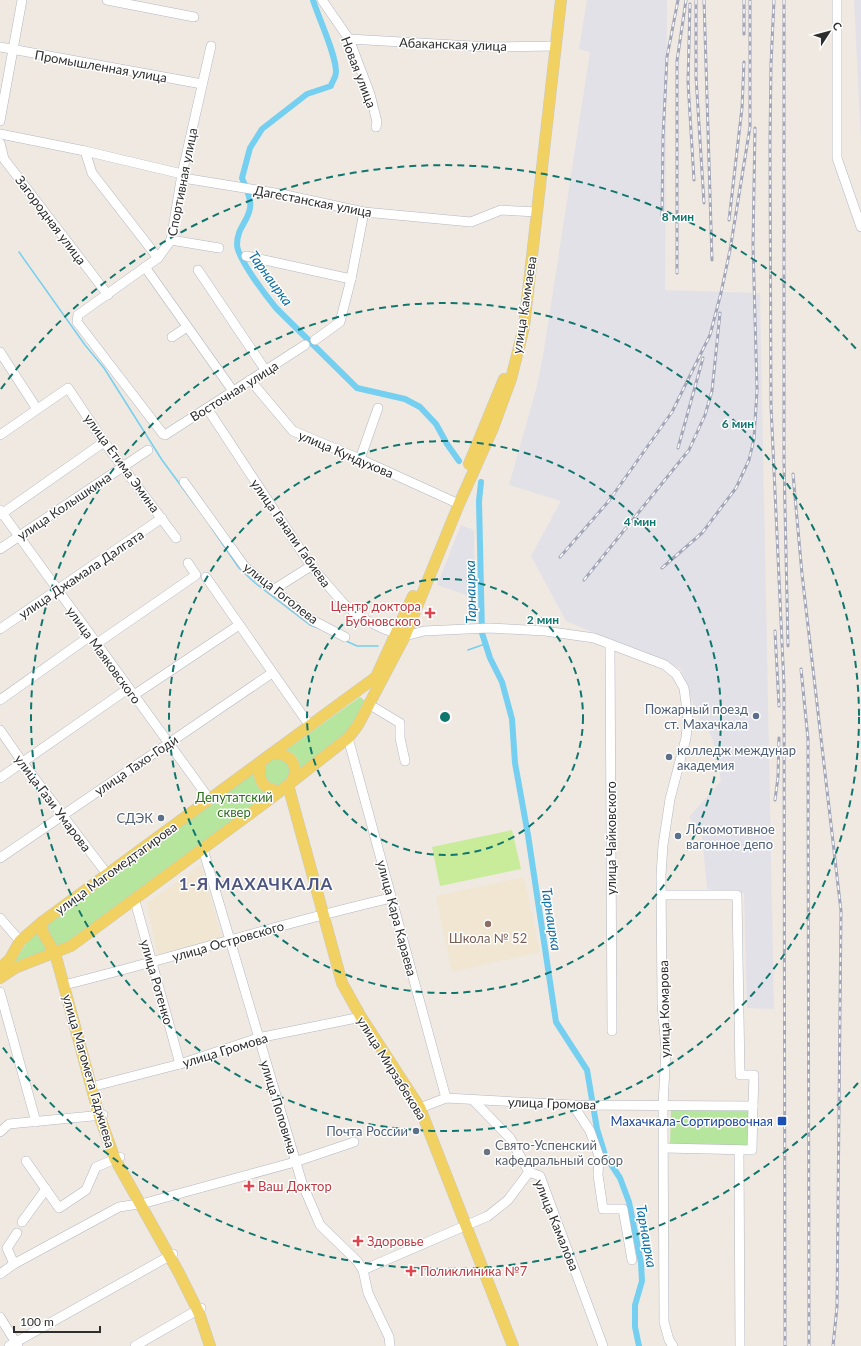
<svg xmlns="http://www.w3.org/2000/svg" width="861" height="1346" font-family="Lato,sans-serif">
<style>
.industrial{fill:#e3e1e8}
.education{fill:#f0e6d1}
.green{fill:#b6e59e}
.pitch{fill:#c9ec9a}
.lines{fill:none;stroke-linecap:round;stroke-linejoin:round}
.stream{stroke:#75cff0;stroke-width:1.5}
.canal{stroke:#75cff0;stroke-width:6}
.minor-casing{stroke:#b4b7c1;stroke-width:10}
.major-casing{stroke:#c9c9c9;stroke-width:12}
.minor{stroke:#fff;stroke-width:9}
.major{stroke:#f2d163;stroke-width:11}
.rail-casing{stroke:#a3a6b8;stroke-width:3}
.rail{stroke:#fff;stroke-width:1.5;stroke-dasharray:4.5;stroke-linecap:butt}
.ring{fill:none;stroke:#0f766e;stroke-width:2;stroke-dasharray:7 5}
.health-dot{fill:#e0444e;stroke:#fff;stroke-width:1.5}
.service-dot{fill:#5c6f8a;stroke:#fff;stroke-width:1.5}
.education-dot{fill:#8d6e63;stroke:#fff;stroke-width:1.5}
.transit-dot{fill:#1a4fb4;stroke:#fff;stroke-width:1.5}
.worship-dot{fill:#6b7280;stroke:#fff;stroke-width:1.5}
.labels{text-anchor:middle;dominant-baseline:central;stroke-width:3;stroke-linejoin:round;paint-order:stroke}
.street-label{font-size:13px;fill:#2e2e2e;stroke:#fff}
.health-label{font-size:13px;fill:#be3a42;stroke:#fff;text-anchor:start}
.service-label{font-size:13px;fill:#4e5e75;stroke:#fff;text-anchor:end}
.park-label{font-size:13px;fill:#2c6e1b;stroke:#fff}
.education-label{font-size:13px;fill:#785e54;stroke:#fff}
.transit-label{font-size:13px;fill:#164399;stroke:#fff;text-anchor:end}
.worship-label{font-size:13px;fill:#5b616d;stroke:#fff;text-anchor:start}
.water-label{font-size:14px;font-style:italic;fill:#0d6fa3;stroke:#fff}
.district-label{font-size:17px;font-weight:bold;letter-spacing:1px;fill:#4d5680;stroke:#fff}
.centre{fill:#0f766e;stroke:#fff;stroke-width:2}
.ring-label{font-size:12px;text-anchor:middle;font-weight:bold;fill:#0f766e;stroke:#fff;stroke-width:3;stroke-linejoin:round;paint-order:stroke}
</style>
<rect width="100%" height="100%" fill="#efe9e1"/>
<g class="industrial">
<path d="M587,0H667L665,290L760,293L774,1009L747,1008L744,893L707,889L702,834L689,817L721,781L713,741L705,721L700,722L681,669L566,621L531,556L561,501L509,485L537,386L544,350L590,52L579,49Z"/>
<path d="M854,0H861V142Z"/>
<path d="M461,525L474,530L475,598L437,585Z"/>
</g>
<g class="education">
<path d="M201,865L222,938L158,956L147,903Z"/>
<path d="M524,877L540,952L452,972L436,896Z"/>
</g>
<g class="green">
<path d="M360,697L365,701L356,723L344,737L301,771C300,761 296,753 286,750Z"/>
<circle cx="277" cy="772" r="13"/>
<path d="M254,772C254,785 259,791 271,795L64,945H56L46,931L48,924Z"/>
<path d="M39,931L49,950L14,962L32,935Z"/>
<path d="M671,1108L751,1110L750,1149L670,1147Z"/>
</g>
<path class="pitch" d="M512,830L521,869L440,886L432,847Z"/>
<g class="lines">
<g class="stream">
<path d="M19,252L85,345L104,368L162,460L196,506"/>
<path d="M211,527L239,568L255,583L310,625L321,629"/>
<path d="M346,641L357,646H378"/>
<path d="M468,650L485,644"/>
</g>
<g class="canal">
<path d="M313,0C319,19 336,54 336,72C336,78 332,81 331,86L307,94L262,129L250,148L242,178C245,186 252,198 250,208C248,222 237,227 237,245C238,259 266,296 276,308L357,388L405,399L420,407L436,424L447,444L459,461"/>
<path d="M481,482L479,501L482,633L490,658L502,682L512,719L515,763L528,835L556,1022L587,1070L597,1129L605,1155L620,1178L629,1202L641,1263L642,1281L635,1305V1327L639,1346"/>
</g>
<g class="minor-casing">
<g id="minor">
<path d="M107,0L194,17"/>
<path d="M322,0L349,39L370,94L377,122L376,127"/>
<path d="M837,0V158L861,227"/>
<path d="M349,39L490,47L556,46"/>
<path d="M211,46L182,174L171,240L158,258L78,315L77,322L163,434L165,435L305,345"/>
<path d="M0,47L202,84"/>
<path d="M0,121L22,0"/>
<path d="M0,134L85,151L182,174"/>
<path d="M0,143L4,159L108,295"/>
<path d="M85,151L92,173L158,258"/>
<path d="M183,178L281,194L364,212L471,222L501,210L537,212"/>
<path d="M171,240L219,248"/>
<path d="M246,256L351,279"/>
<path d="M145,267L233,391"/>
<path d="M198,270L266,371"/>
<path d="M172,337L187,327"/>
<path d="M315,340L340,322L351,279L364,212"/>
<path d="M0,352L37,409"/>
<path d="M250,380L293,431L360,459L459,504"/>
<path d="M207,408L311,566L344,604L362,618L384,629L405,636L424,631L489,628L545,631L594,638L665,665L676,674L684,688L688,719L686,738L670,799L663,845L661,875L662,1004L666,1049L663,1105L664,1322L669,1340L673,1346"/>
<path d="M0,435L68,388L104,442L176,538"/>
<path d="M360,459L378,408"/>
<path d="M184,482L245,567L312,620L345,637"/>
<path d="M0,510L210,800"/>
<path d="M0,515L104,442"/>
<path d="M0,549L148,450"/>
<path d="M206,577L310,726"/>
<path d="M273,590L311,566"/>
<path d="M0,629L162,518"/>
<path d="M96,644L196,575L188,563"/>
<path d="M610,644L612,1031"/>
<path d="M134,695L239,625"/>
<path d="M0,700L90,636"/>
<path d="M370,705L400,723V738L405,761"/>
<path d="M0,730L23,763L107,874"/>
<path d="M348,738L446,1098"/>
<path d="M0,778L129,688"/>
<path d="M203,849L302,1183L320,1225L357,1261L363,1270L368,1293L389,1337L390,1346"/>
<path d="M0,858L272,673"/>
<path d="M661,895H737L740,1075H754L753,1106"/>
<path d="M135,901L180,1064"/>
<path d="M0,918L20,941"/>
<path d="M64,985C174,958 281,923 391,898"/>
<path d="M0,992L36,1122"/>
<path d="M91,1087L180,1064L258,1038L361,1017"/>
<path d="M473,1100L510,1138L529,1172L540,1176L603,1346"/>
<path d="M573,1105L590,1131L599,1156L598,1175L603,1209H623L632,1260"/>
<path d="M420,1108L446,1098L573,1105L753,1106L752,1150L664,1148"/>
<path d="M0,1132L9,1124L103,1115"/>
<path d="M739,1150L740,1346"/>
<path d="M26,1161L59,1208L86,1190L96,1167L120,1157"/>
<path d="M22,1222L46,1189"/>
<path d="M14,1264L7,1248L17,1233"/>
<path d="M363,1270L488,1216L508,1200L529,1172"/>
<path d="M0,1274L14,1264L119,1207L145,1203L295,1162L354,1142"/>
<path d="M0,1317L18,1346"/>
<path d="M9,1346L173,1254"/>
<path d="M135,1346L201,1308"/>
</g>
</g>
<g class="major-casing">
<g id="major">
<path d="M469,464L504,379"/>
<path d="M272,754C290,752 301,767 291,782"/>
<path d="M261,763C256,779 263,790 280,791"/>
<path d="M288,785L342,983L361,1017L420,1108L513,1346"/>
<path d="M42,922L43,933L55,953L99,1115L115,1159L179,1273L199,1313L210,1346"/>
<path d="M0,968L10,959L20,941L42,922L376,677L413,596"/>
<path d="M0,978L15,968L71,946L270,799L348,738L358,725L405,636L459,504L493,428L511,379L524,327L561,0"/>
</g>
</g>
<use href="#minor" class="minor"/>
<use href="#major" class="major"/>
<g class="rail-casing">
<g id="rail">
<path d="M696,0V77L704,203"/>
<path d="M704,0L712,260"/>
<path d="M744,0V34"/>
<path d="M774,0L771,64L770,141L771,406L784,685L785,1346"/>
<path d="M784,0V461L788,646"/>
<path d="M690,4L688,82L694,180"/>
<path d="M662,215L663,137L667,57L678,0"/>
<path d="M729,220L742,108L744,62"/>
<path d="M677,273V61L686,0"/>
<path d="M678,448L703,358"/>
<path d="M793,474L802,574L841,911L837,1307L833,1346"/>
<path d="M560,557L608,502L672,412L710,335L721,293L730,250L750,127V0"/>
<path d="M662,568L702,533L736,488L749,460L754,439L757,390L753,245L755,128"/>
<path d="M584,580L689,450L705,415L712,391L720,313"/>
<path d="M775,631L779,706"/>
<path d="M801,669L808,739L809,1346"/>
<path d="M775,800L778,777L779,738"/>
</g>
</g>
<use href="#rail" class="rail"/>
</g>
<g class="ring">
<circle cx="445" cy="717" r="138"/>
<circle cx="445" cy="717" r="276"/>
<circle cx="445" cy="717" r="414"/>
<path d="M858 1083A552 552 0 0 1 1 1045M1 389A552 552 0 0 1 858 351"/>
</g>
<g class="health-dot">
<path d="M428 607h4v4h4v4h-4v4h-4v-4h-4v-4h4z"/>
<path d="M247 1180h4v4h4v4h-4v4h-4v-4h-4v-4h4z"/>
<path d="M356 1235h4v4h4v4h-4v4h-4v-4h-4v-4h4z"/>
<path d="M409 1265h4v4h4v4h-4v4h-4v-4h-4v-4h4z"/>
</g>
<g class="service-dot">
<circle cx="756" cy="716" r="4"/>
<circle cx="669" cy="757" r="4"/>
<circle cx="161" cy="818" r="4"/>
<circle cx="678" cy="836" r="4"/>
<circle cx="416" cy="1131" r="4"/>
</g>
<circle class="education-dot" cx="488" cy="924" r="4"/>
<rect class="transit-dot" x="777" y="1116" width="10" height="10" rx="2"/>
<circle class="worship-dot" cx="487" cy="1152" r="4"/>
<g class="labels">
<g class="street-label">
<text transform="translate(453 44) rotate(2)">Абаканская улица</text>
<text transform="translate(101 66) rotate(10)">Промышленная улица</text>
<text transform="translate(359 72) rotate(69)">Новая улица</text>
<text transform="translate(182 182) rotate(-79)">Спортивная улица</text>
<text transform="translate(313 201) rotate(11)">Дагестанская улица</text>
<text transform="translate(51 220) rotate(53)">Загородная улица</text>
<text transform="translate(524 305) rotate(-81)">улица Каммаева</text>
<text transform="translate(234 391) rotate(-32)">Восточная улица</text>
<text transform="translate(346 454) rotate(23)">улица Кундухова</text>
<text transform="translate(122 463) rotate(54)">улица Етима Эмина</text>
<text transform="translate(64 506) rotate(-34)">улица Колышкина</text>
<text transform="translate(291 533) rotate(55)">улица Ганапи Габиева</text>
<text transform="translate(81 574) rotate(-34)">улица Джамала Далгата</text>
<text transform="translate(281 593) rotate(38)">улица Гоголева</text>
<text transform="translate(104 655) rotate(54)">улица Маяковского</text>
<text transform="translate(136 765) rotate(-34)">улица Тахо-Годи</text>
<text transform="translate(53 803) rotate(53)">улица Гази Умарова</text>
<text transform="translate(611 838) rotate(-90)">улица Чайковского</text>
<text transform="translate(116 868) rotate(-36)">улица Магомедтагирова</text>
<text transform="translate(397 918) rotate(75)">улица Кара Караева</text>
<text transform="translate(228 941) rotate(-16)">улица Островского</text>
<text transform="translate(157 982) rotate(74)">улица Ротенко</text>
<text transform="translate(664 1009) rotate(-91)">улица Комарова</text>
<text transform="translate(225 1050) rotate(-17)">улица Громова</text>
<text transform="translate(392 1068) rotate(58)">улица Мирзабекова</text>
<text transform="translate(89 1071) rotate(74)">улица Магомета Гаджиева</text>
<text transform="translate(552 1103) rotate(2)">улица Громова</text>
<text transform="translate(279 1107) rotate(73)">улица Поповича</text>
<text transform="translate(557 1225) rotate(68)">улица Камалова</text>
</g>
<g class="health-label">
<text x="421" y="606" text-anchor="end">Центр доктора<tspan x="421" dy="15">Бубновского</tspan></text>
<text x="258" y="1186">Ваш Доктор</text>
<text x="367" y="1241">Здоровье</text>
<text x="420" y="1271">Поликлиника №7</text>
</g>
<g class="service-label">
<text x="748" y="709">Пожарный поезд<tspan x="748" dy="15">ст. Махачкала</tspan></text>
<text x="677" y="750" text-anchor="start">колледж междунар<tspan x="677" dy="15">академия</tspan></text>
<text x="153" y="818">СДЭК</text>
<text x="686" y="829" text-anchor="start">Локомотивное<tspan x="686" dy="15">вагонное депо</tspan></text>
<text x="408" y="1131">Почта России</text>
</g>
<g class="park-label">
<text x="234" y="797">Депутатский<tspan x="234" dy="15">сквер</tspan></text>
</g>
<g class="education-label">
<text x="488" y="938">Школа № 52</text>
</g>
<g class="transit-label">
<text x="773" y="1121">Махачкала-Сортировочная</text>
</g>
<g class="worship-label">
<text x="495" y="1145">Свято-Успенский<tspan x="495" dy="15">кафедральный собор</tspan></text>
</g>
<g class="water-label">
<text transform="translate(271 278) rotate(54)">Тарнаирка</text>
<text transform="translate(470 592) rotate(-91)">Тарнаирка</text>
<text transform="translate(552 919) rotate(81)">Тарнаирка</text>
<text transform="translate(647 1236) rotate(80)">Тарнаирка</text>
</g>
<g class="district-label">
<text x="256" y="883">1-Я МАХАЧКАЛА</text>
</g>
</g>
<circle cx="445" cy="717" r="6" class="centre"/>
<g class="ring-label">
<text x="678" y="221">8 мин</text>
<text x="738" y="428">6 мин</text>
<text x="640" y="526">4 мин</text>
<text x="543" y="624">2 мин</text>
</g>
<g transform="translate(829 32) rotate(54)" stroke="#ffffff" stroke-width="3" paint-order="stroke">
<path d="M0-3L7 15L0 10L-7 15Z" fill="#2e2e2e"/>
<text y="-6" font-size="11" font-weight="bold" text-anchor="middle" fill="#2e2e2e">С</text>
</g>
<path d="M14 1326v6h86v-6" fill="none" stroke="#2e2e2e" stroke-width="2"/>
<text x="20" y="1326" font-size="12" fill="#2e2e2e" stroke="#ffffff" stroke-width="3" paint-order="stroke">100 m</text>
</svg>
